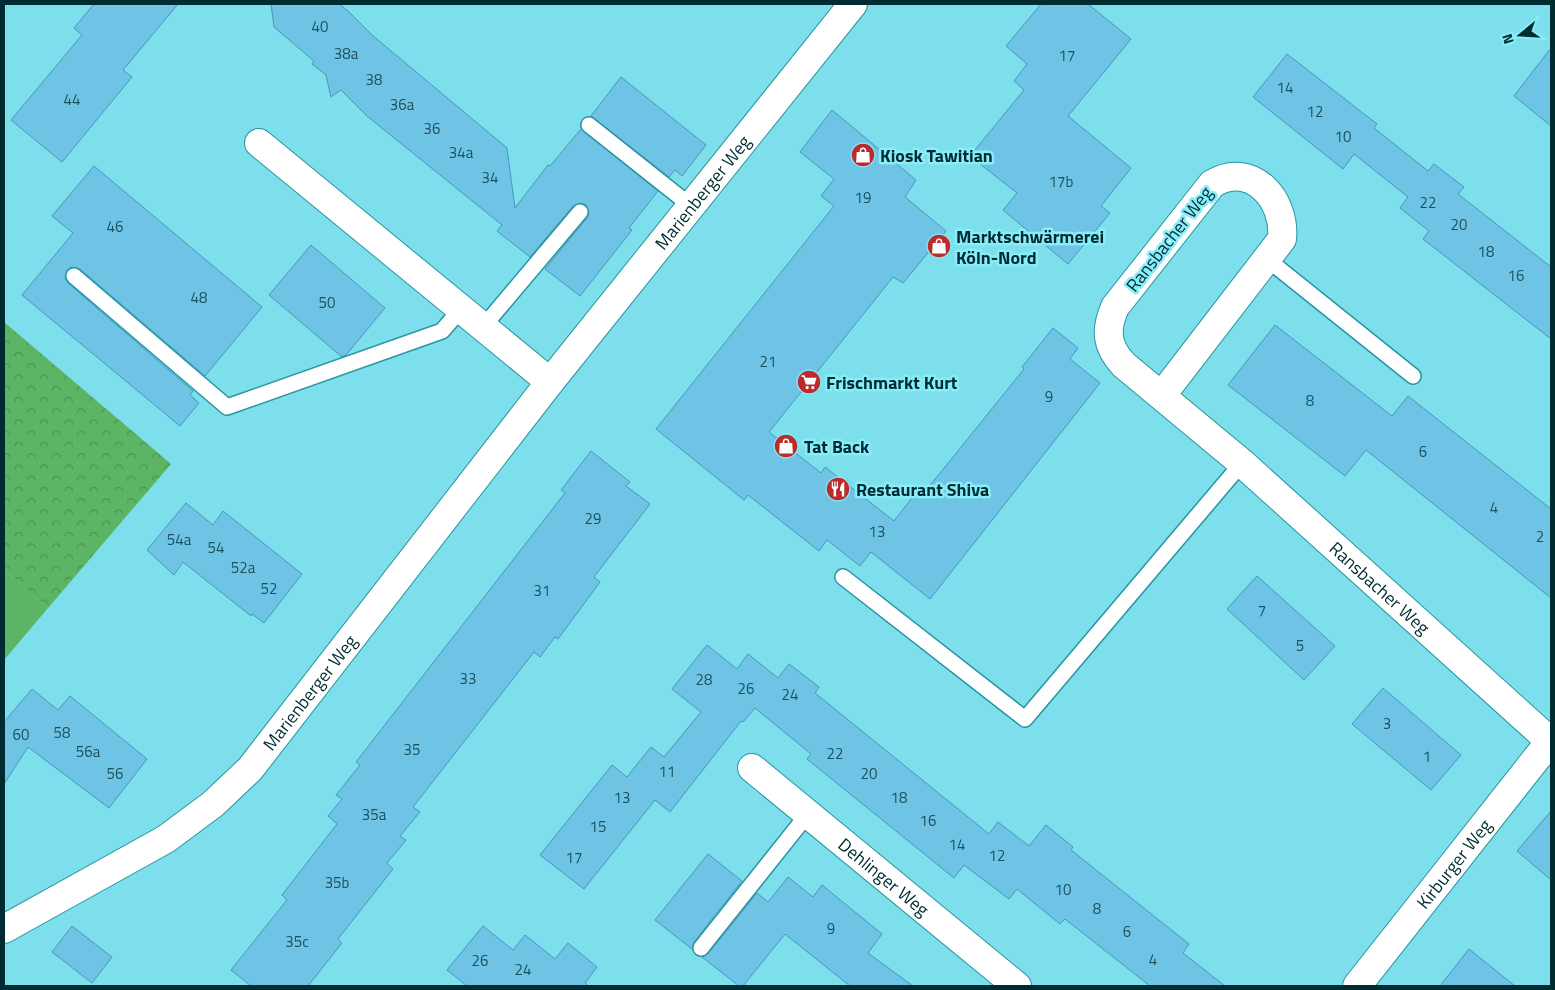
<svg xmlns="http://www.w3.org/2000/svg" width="1555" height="990" font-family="'Titillium Web',sans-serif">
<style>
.park{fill:url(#park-crowns)}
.pitch{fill:#5bb564}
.building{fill:#6fc3e5;stroke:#4399ba}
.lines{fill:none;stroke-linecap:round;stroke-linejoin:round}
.service-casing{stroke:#2895a1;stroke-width:18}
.minor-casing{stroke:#2895a1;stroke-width:30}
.service{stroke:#fff;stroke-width:15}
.minor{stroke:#fff;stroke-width:28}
.labels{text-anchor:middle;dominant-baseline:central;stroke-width:5;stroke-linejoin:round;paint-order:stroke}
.number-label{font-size:15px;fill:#1c525e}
.poi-label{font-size:18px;font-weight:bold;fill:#002c31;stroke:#89ecf9;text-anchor:start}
.street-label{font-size:18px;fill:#002c31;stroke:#89ecf9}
</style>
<defs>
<pattern id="park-crowns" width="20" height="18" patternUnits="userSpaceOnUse" patternTransform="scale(1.25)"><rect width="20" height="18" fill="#5bb564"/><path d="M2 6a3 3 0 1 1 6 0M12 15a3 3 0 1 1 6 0" fill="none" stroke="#499353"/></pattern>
</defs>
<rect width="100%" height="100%" fill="#7cdfeb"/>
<path class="park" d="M4,322L171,464L48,608L4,570Z"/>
<path class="pitch" d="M4,570L48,608L4,660Z"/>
<g class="building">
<path d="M94,4H178L123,70L132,77L62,162L11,120L82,35L74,28Z"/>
<path d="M271,4H339L347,10L372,35L507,148L515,208L548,165L550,166L581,129L658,191L629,228L632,230L580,296L545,269L587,218L589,213L586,205L581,203L573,206L530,257L497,231L502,225L367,116L341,90L331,97L326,75L312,64L314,61L274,27Z"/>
<path d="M1041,4H1088L1131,39L1068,116L1131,168L1101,206L1110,213L1068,264L1003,210L1017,193L970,156L1024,90L1014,81L1027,64L1006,46Z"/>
<path d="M1551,48V126L1514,96Z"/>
<path d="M1287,54L1377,124L1374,128L1428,171L1434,164L1464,187L1458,194L1551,267V339L1423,239L1429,231L1400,208L1408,197L1354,154L1343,169L1253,97Z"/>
<path d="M621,77L706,145L682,176L675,170L669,177L591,116Z"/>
<path d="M832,110L916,180L905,197L946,231L903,283L893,277L769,432L821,473L825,467L894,521L915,494L919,498L941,472L1024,369L1022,367L1053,328L1078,348L1070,359L1100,383L930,599L871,552L860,566L827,540L819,551L748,495L744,500L656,429L834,206L821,196L834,179L800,152Z"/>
<path d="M94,166L262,307L205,376L80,269L71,267L67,270L65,279L68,283L193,391L190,395L199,403L180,426L22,295L73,233L52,216Z"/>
<path d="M311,245L385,308L346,355L342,357L269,295Z"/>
<path d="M1275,325L1392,416L1408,396L1551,509V598L1366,450L1345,476L1228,385Z"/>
<path d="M591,451L630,482L626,486L650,504L594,577L600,582L558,639L555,637L540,657L534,652L413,807L420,812L400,836L406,840L387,863L393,869L338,939L342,943L308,986H251L231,970L287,900L282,895L337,824L328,816L342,799L336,795L360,765L356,762L565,493L561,490Z"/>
<path d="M186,503L213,525L223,511L302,574L264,623L252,614L251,616L183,562L174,575L147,550Z"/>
<path d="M1257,576L1335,646L1304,680L1227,609Z"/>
<path d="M707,645L737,669L748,654L778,678L789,664L819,687L815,693L989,834L998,822L1029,846L1046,825L1073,847L1071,850L1189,944L1183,953L1225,986H1150L1065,919L1060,924L1017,889L1009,899L964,865L954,878L807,759L811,754L755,708L743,722L741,721L670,812L655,800L584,889L540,855L612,765L627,777L651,747L664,757L701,712L672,689Z"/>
<path d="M1383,688L1461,755L1431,790L1352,724Z"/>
<path d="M32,689L58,710L70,696L147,759L109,808L28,747L4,784V722Z"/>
<path d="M1551,811V880L1517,851Z"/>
<path d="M708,854L742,881L694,942L692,949L655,920Z"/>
<path d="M788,877L813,897L822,885L882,934L868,953L913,986H850L785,934L743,986H739L702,957L708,954L757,893L768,902Z"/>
<path d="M72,926L112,957L92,983L52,952Z"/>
<path d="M483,926L513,950L525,935L555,959L568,943L597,967L585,983L589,986H467L447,970Z"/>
<path d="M1469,949L1515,986H1440Z"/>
</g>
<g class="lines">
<g class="service-casing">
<g id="service">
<path d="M589,125L691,206"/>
<path d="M1267,259L1413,376"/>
<path d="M74,276L227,407L442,331L461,309"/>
<path d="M483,327L580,212"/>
<path d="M843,577L1025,719L1242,463"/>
<path d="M701,948L807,815"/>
</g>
</g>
<g class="minor-casing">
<g id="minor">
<path d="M259,143L550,382"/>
<path id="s1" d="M1162,395L1282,239C1286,199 1251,160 1212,184L1115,307C1105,330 1106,346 1124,365L1242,463L1551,742"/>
<path id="s2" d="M752,768L1017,986"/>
<path id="s3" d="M4,929L166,839L213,804L250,769L550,382L853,4"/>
<path id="s4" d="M1357,986L1551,740"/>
</g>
</g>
<use href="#service" class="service"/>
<use href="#minor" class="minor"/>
</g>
<defs>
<g id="shop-disc" transform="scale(1.25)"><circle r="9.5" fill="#bb2b2c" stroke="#89ecf9"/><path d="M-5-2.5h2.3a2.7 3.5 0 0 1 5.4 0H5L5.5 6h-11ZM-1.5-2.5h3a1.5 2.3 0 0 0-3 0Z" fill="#fff"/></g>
<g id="supermarket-disc" transform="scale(1.25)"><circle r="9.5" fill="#bb2b2c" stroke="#89ecf9"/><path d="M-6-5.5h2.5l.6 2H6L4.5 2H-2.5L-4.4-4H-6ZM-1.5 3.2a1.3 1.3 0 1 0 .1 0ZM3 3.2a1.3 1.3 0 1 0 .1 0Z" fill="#fff"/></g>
<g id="restaurant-disc" transform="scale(1.25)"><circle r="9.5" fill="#bb2b2c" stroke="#89ecf9"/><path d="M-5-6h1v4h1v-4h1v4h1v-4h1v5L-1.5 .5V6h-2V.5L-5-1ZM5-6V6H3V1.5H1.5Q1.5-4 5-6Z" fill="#fff"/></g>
</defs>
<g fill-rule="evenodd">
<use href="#shop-disc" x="863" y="155"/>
<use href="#shop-disc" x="939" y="246"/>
<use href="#supermarket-disc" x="809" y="382"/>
<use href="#shop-disc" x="786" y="446"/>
<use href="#restaurant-disc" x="838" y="489"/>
</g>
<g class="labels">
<g class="number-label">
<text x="320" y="26">40</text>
<text x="346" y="53">38a</text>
<text x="1067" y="55">17</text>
<text x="374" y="79">38</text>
<text x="1285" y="87">14</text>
<text x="72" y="99">44</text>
<text x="402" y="104">36a</text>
<text x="1315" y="111">12</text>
<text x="432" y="128">36</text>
<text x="1343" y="136">10</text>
<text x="461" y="152">34a</text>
<text x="490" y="177">34</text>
<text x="1061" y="181">17b</text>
<text x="863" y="197">19</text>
<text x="1428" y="202">22</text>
<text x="1459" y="224">20</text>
<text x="115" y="226">46</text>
<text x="1486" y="251">18</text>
<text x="1516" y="275">16</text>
<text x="199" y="297">48</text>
<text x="327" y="302">50</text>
<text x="768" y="361">21</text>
<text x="1049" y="396">9</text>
<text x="1310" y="400">8</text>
<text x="1423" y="451">6</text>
<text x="1494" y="507">4</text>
<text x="593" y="518">29</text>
<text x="877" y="531">13</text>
<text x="1540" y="536">2</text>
<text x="179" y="539">54a</text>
<text x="216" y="547">54</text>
<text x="243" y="567">52a</text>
<text x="269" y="588">52</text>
<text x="542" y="590">31</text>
<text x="1262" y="610">7</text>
<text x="1300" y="645">5</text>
<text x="468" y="678">33</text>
<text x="704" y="679">28</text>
<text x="746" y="688">26</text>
<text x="790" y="694">24</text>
<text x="1387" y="723">3</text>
<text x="62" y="732">58</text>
<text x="21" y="734">60</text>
<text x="412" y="749">35</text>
<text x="88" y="751">56a</text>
<text x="835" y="753">22</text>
<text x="1427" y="756">1</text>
<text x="667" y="771">11</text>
<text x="115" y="773">56</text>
<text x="869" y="773">20</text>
<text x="622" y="797">13</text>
<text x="899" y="797">18</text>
<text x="374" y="814">35a</text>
<text x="928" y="820">16</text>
<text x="598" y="826">15</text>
<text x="957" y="844">14</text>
<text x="997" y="855">12</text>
<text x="574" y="857">17</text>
<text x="337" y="882">35b</text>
<text x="1063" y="889">10</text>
<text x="1097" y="908">8</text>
<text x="831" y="928">9</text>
<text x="1127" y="931">6</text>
<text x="297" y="941">35c</text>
<text x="1153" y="959">4</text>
<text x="480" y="960">26</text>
<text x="523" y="969">24</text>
</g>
<g class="poi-label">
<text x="880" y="155">Kiosk Tawitian</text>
<text x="956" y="236">Marktschwärmerei<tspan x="956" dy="21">Köln-Nord</tspan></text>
<text x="826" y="382">Frischmarkt Kurt</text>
<text x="804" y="446">Tat Back</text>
<text x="856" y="489">Restaurant Shiva</text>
</g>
<g class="street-label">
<text stroke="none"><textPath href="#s3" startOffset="1028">Marienberger Weg</textPath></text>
<text transform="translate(1169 239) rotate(-52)">Ransbacher Weg</text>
<text stroke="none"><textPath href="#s1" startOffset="868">Ransbacher Weg</textPath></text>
<text stroke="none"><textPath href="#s3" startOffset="392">Marienberger Weg</textPath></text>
<text stroke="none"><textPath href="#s4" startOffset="156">Kirburger Weg</textPath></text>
<text stroke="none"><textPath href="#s2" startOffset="171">Dehlinger Weg</textPath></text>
</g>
</g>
<rect width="1555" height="990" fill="none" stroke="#002c31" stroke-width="10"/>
<g transform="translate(1520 35) rotate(252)" stroke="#89ecf9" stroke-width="4" paint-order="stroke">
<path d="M0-4L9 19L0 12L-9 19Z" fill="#002c31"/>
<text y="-8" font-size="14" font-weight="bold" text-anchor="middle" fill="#002c31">N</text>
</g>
</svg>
